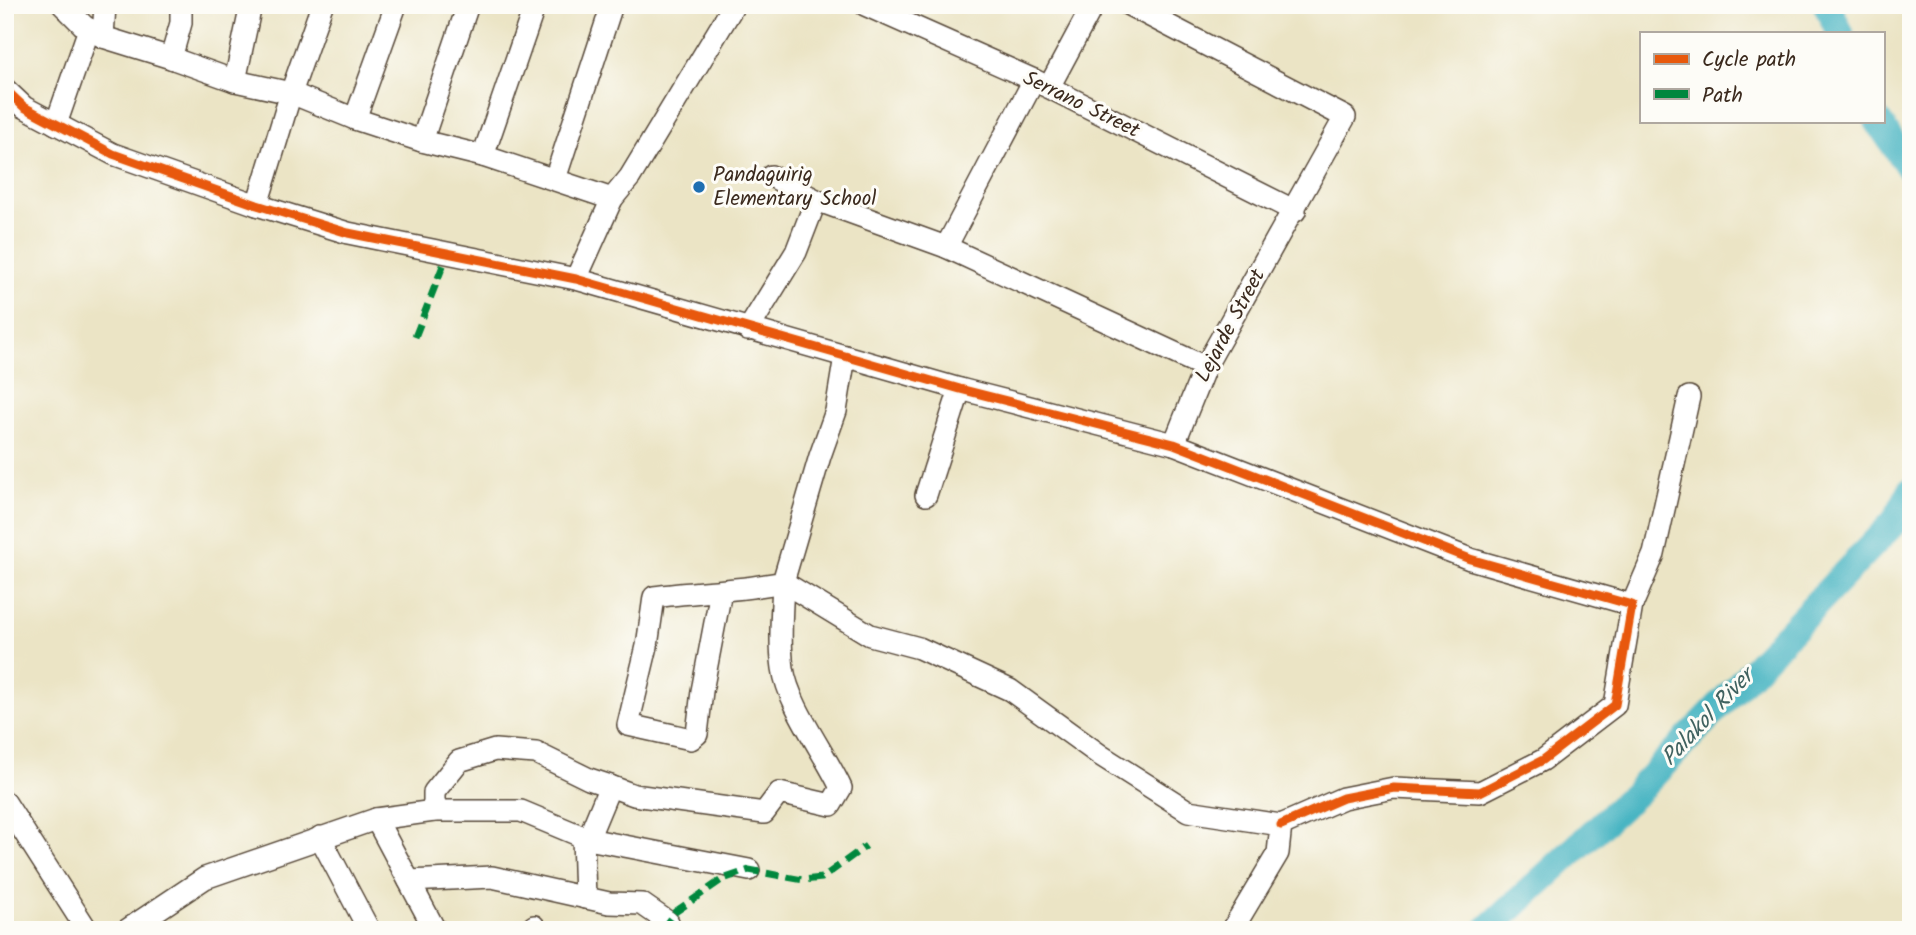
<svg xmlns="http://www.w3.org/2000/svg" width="1916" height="935" font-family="Kalam,sans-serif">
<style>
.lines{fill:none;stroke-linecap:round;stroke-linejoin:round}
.river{stroke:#48b5c3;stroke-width:28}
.minor-casing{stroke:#554637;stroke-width:24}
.minor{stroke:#fff;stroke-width:21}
.quiet{stroke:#00873e;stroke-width:7;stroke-dasharray:14 7;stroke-linecap:butt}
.cycleway-casing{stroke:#fdfcf7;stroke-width:13}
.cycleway{stroke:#e8590c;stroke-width:9}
.poi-dot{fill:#1f6fb2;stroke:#fdfcf7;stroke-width:2.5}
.labels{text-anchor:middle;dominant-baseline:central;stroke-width:6;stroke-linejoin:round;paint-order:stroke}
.street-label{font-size:21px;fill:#3b2a1e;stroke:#fdfcf7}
.poi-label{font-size:21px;fill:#3b2a1e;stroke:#fdfcf7;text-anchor:start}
.water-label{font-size:23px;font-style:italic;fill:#406260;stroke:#fdfcf7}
</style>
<rect width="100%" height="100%" fill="#fdfcf7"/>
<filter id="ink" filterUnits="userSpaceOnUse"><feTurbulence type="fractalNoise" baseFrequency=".0143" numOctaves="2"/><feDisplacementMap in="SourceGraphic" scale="14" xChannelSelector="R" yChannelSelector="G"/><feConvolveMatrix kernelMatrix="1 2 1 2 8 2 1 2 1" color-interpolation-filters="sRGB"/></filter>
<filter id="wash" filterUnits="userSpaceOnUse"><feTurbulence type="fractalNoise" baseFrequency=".00686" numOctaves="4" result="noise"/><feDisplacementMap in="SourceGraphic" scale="28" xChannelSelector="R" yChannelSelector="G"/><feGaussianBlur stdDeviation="1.57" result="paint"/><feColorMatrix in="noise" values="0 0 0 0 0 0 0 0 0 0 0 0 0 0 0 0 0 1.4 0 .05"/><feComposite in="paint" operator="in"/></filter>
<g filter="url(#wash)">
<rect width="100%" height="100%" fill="#ebe4c5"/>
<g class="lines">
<g class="river">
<path d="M1827,5L1840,33"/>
<path d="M1878,121L1911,170"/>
<path d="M1487,930L1636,793L1896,520L1911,491"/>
</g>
</g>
</g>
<g filter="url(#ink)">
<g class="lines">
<g class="minor-casing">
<g id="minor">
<path d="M63,5L84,26L103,37L171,58L235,81L291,93L355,119L422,141L483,156L612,199"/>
<path d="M865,5L1034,80L1295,211"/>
<path d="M1129,5L1345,117L1205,367L1174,444"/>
<path d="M103,37L105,5"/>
<path d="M171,58L181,23V5"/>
<path d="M235,81L251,5"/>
<path d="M1049,87L1093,5"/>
<path d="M5,89L24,107L113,154L257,205L348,233L576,279L960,389L1174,444L1470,559L1632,605L1615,705L1543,760L1480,792L1394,788L1343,798L1281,825"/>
<path d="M355,119L396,5"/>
<path d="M56,124L89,29"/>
<path d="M422,141L468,5"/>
<path d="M483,156L535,5"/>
<path d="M771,176L816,200L946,247L1205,367"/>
<path d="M555,179L612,5"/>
<path d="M257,205L291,93L322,5"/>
<path d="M946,247L1034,80"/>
<path d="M576,279L612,199L630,177L734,5"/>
<path d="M748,330L796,252L816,200"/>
<path d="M926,495L960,389"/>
<path d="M721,591L702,691L697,734L691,739L628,725L647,646L654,597C698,591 740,591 783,582L820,456L836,411L845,356"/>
<path d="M1632,605L1654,554L1689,397"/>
<path d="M610,786L634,795L764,813L779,793L831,805L841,788C825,753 788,705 783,668C779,640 782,610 783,582L870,635L919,648L1010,690L1100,755L1188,811L1281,825L1278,853L1232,930"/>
<path d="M5,802L87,930"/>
<path d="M434,811V792L459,761L495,750L536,753L589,779L610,786L588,839"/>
<path d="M376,819L435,930"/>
<path d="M320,837L369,930"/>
<path d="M583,837L585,898"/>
<path d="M409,881L492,877L609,903L642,904L668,922"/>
<path d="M534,926L537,930"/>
<path d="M127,930L205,878L376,819L434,811H521L588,839L749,870"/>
</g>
</g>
<use href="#minor" class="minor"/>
<g class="quiet">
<path d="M415,337L448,253"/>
<path d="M662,930L675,912L723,879L749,870L803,880L822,878L866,846"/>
</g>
<g class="cycleway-casing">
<path id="cycleway" d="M5,89L24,107L113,154L257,205L348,233L576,279L960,389L1174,444L1470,559L1632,605L1615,705L1543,760L1480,792L1394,788L1343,798L1281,825"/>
</g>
<use href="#cycleway" class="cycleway"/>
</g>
</g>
<circle class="poi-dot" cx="699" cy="187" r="7"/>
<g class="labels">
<g class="street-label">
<text transform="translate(1081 105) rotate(26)">Serrano Street</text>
<text transform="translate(1231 326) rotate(-62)">Lejarde Street</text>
</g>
<g class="poi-label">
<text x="713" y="175">Pandaguirig<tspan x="713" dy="24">Elementary School</tspan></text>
</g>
<g class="water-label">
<text transform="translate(1708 718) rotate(-47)">Palakol River</text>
</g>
</g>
<rect width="1916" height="935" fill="none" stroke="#fdfcf7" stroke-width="28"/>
<rect x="1640" y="32" width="245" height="91" fill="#fdfcf7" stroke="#afa8a0" stroke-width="2"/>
<rect x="1654" y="54" width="35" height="10" fill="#e8590c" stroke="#afa8a0" stroke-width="2"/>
<text x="1702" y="66" font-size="21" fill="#3b2a1e">Cycle path</text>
<rect x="1654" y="89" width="35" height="10" fill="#00873e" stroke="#afa8a0" stroke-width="2"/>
<text x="1702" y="102" font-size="21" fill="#3b2a1e">Path</text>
</svg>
